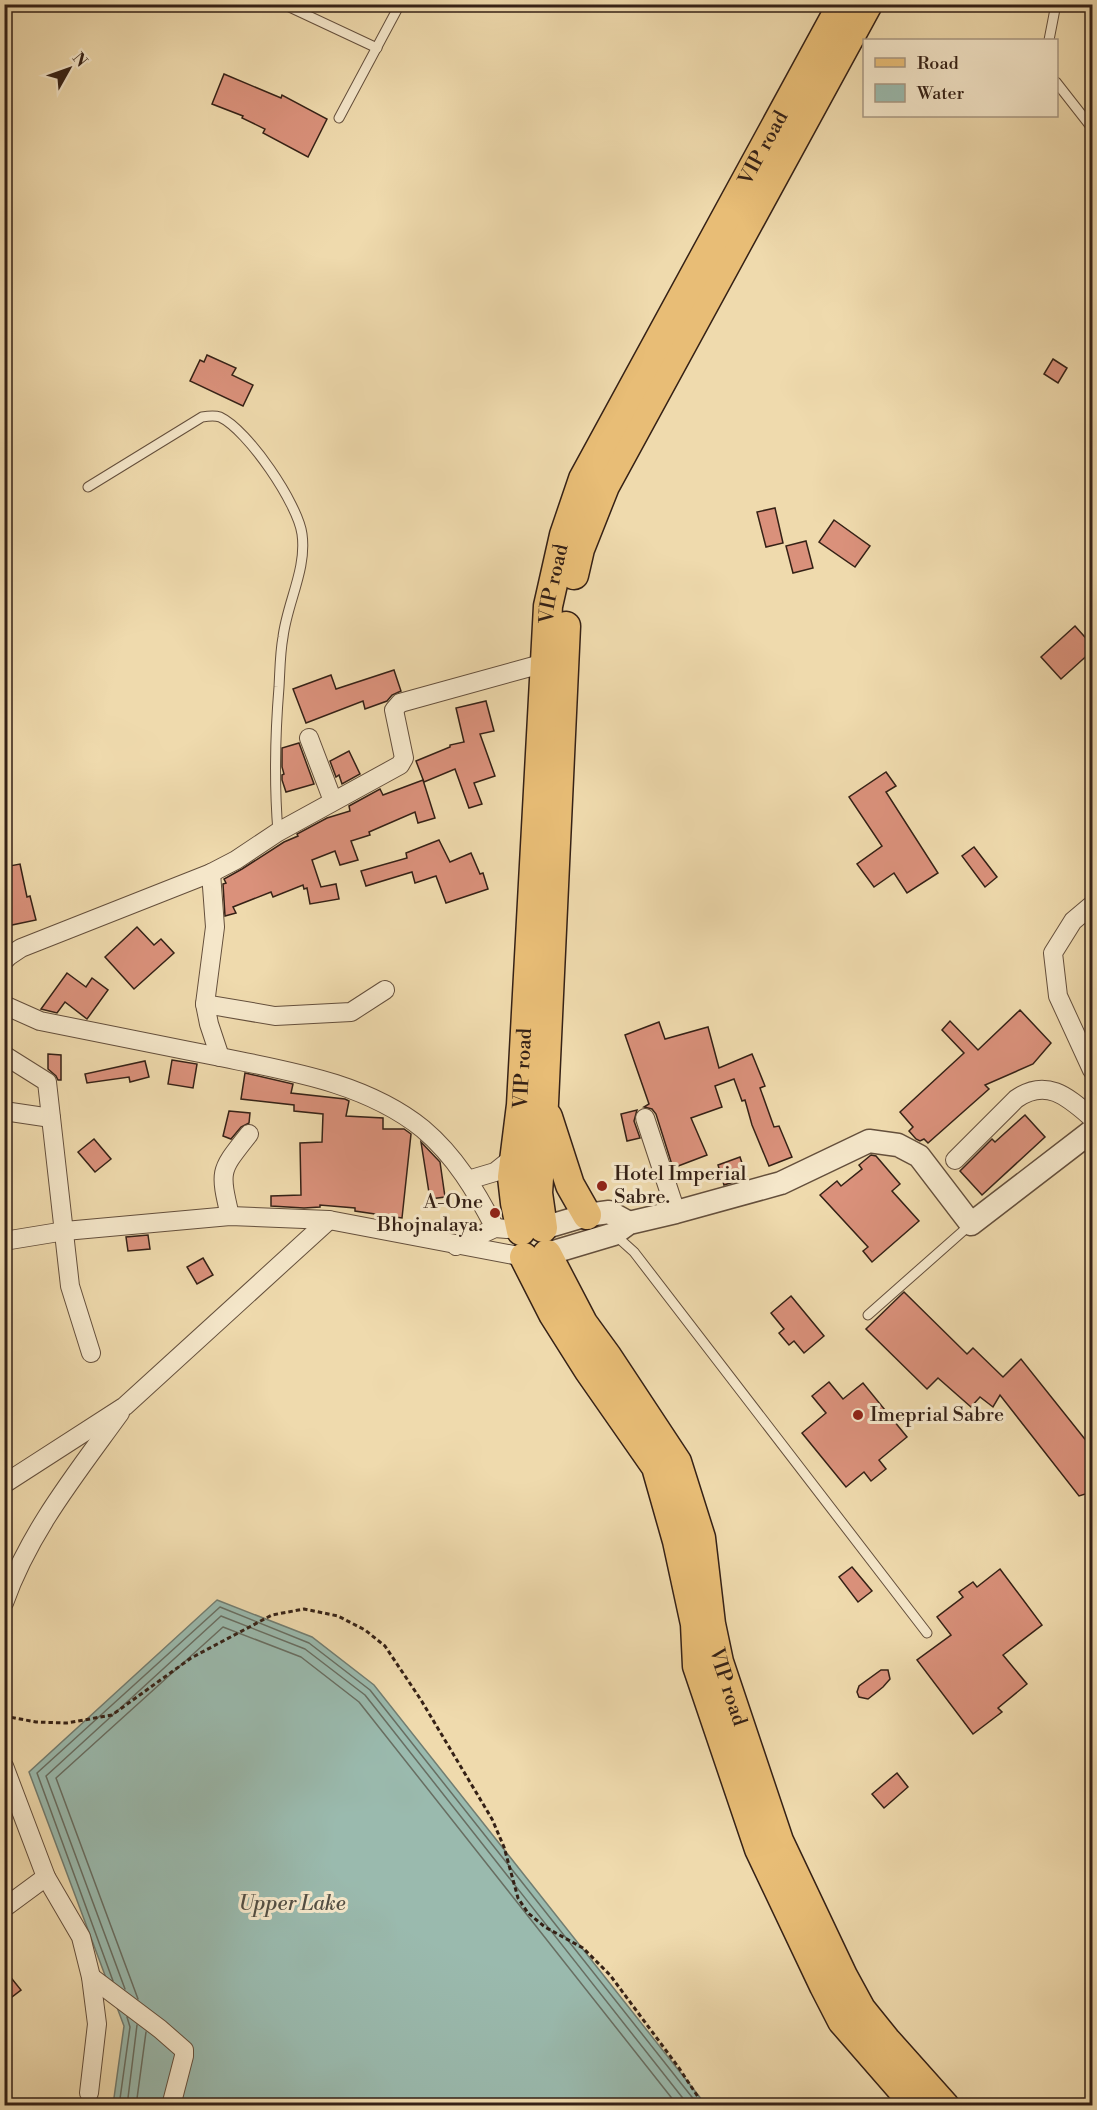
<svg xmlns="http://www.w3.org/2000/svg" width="1097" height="2110" font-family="'Libre Bodoni',serif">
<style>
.water{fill:#9abaae;stroke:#727d71;stroke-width:1.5}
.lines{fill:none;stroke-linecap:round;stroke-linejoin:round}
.shore{stroke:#686e62;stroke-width:1.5}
.building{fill:#da917b;stroke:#352116;stroke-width:1.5}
.service-casing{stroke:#644f3c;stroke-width:11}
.minor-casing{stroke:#644f3c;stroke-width:20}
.tertiary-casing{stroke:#644f3c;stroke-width:25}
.primary-casing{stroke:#352116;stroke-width:31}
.path{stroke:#352116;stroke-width:3;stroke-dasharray:4.5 3;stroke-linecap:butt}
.service{stroke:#f5e7ca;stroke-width:9}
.minor{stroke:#f5e7ca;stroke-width:18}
.tertiary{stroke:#f5e7ca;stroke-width:22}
.primary{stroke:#e8bd76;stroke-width:28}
.poi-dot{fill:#8f2418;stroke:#f5e7ca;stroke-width:2}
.labels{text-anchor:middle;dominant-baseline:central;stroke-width:6;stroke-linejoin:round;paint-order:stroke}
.street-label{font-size:20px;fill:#352116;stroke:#f5e7ca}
.poi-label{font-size:20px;fill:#352116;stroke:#f5e7ca;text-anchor:start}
.water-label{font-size:21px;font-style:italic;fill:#534f44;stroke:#f5e7ca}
</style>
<rect width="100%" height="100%" fill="#efdaad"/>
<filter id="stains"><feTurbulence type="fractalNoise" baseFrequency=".00333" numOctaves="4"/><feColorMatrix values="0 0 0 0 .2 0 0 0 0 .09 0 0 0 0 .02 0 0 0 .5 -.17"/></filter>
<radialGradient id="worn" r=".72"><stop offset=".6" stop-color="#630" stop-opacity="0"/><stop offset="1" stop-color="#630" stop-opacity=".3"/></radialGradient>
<path class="water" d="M217,1600L312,1637L374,1685L706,2105H113L124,2026L29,1772Z"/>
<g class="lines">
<g class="shore">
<path d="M113,1981L37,1773L220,1607L309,1643L370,1690L699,2106"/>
<path d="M125,1989L46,1776L221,1616L305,1649L365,1695L689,2106"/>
<path d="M138,1999L56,1778L223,1627L301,1657L359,1702L678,2106"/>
<path d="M119,2106L130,2027L127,2017"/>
<path d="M127,2106L137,2025"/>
<path d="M136,2106L146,2032"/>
</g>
</g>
<g class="building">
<path d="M224,74L281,98L282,95L327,119L308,157L263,133L265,129L242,118L243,116L212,104Z"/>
<path d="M207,355L236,368L232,375L253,385L243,406L190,381L200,360L204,362Z"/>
<path d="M1053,359L1067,368L1058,383L1044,374Z"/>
<path d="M775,508L783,543L766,547L757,512Z"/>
<path d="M834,520L870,546L855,567L819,542Z"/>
<path d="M806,541L813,568L793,573L786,546Z"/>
<path d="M1075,626L1092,645V651L1061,679L1041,657Z"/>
<path d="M394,670L401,691L392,695L387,701L365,709L363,701L306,723L293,689L331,675L336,689Z"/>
<path d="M486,701L494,731L480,734L495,776L474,783L482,804L469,808L455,769L424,782L416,761L450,747V745L464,742L456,708Z"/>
<path d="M299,743L314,784L286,792L282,780V775L284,774L282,767V748Z"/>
<path d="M349,751L360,774L342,784L339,775L336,777L330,761Z"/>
<path d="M886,772L896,786L886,792L938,873L907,893L894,873L874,887L857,864L882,846L849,797Z"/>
<path d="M423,780L435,818L418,823L415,812L369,832L370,835L351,841L358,860L340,865L335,851L312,860L321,887L336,884L339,899L310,904L307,888L304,889L303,885L273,897L271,892L233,907L236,913L225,916L223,884L226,883L224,879L242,869L284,842L298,836L297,834L327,818L350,811L349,806L380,789L383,795Z"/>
<path d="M439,840L450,862L471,853L480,874L483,873L488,889L446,903L436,876L415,883L412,872L366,886L361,871L407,858L406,853Z"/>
<path d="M974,847L997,877L985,887L962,856Z"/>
<path d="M20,864L27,897L30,896L36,920L7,926L4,914V867Z"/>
<path d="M137,927L154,945L161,939L174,953L134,989L105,957Z"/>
<path d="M67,973L86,987L92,978L108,990L87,1019L65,1002L57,1013L41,1009Z"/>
<path d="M1020,1010L1051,1043L1033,1064L985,1085L989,1089L928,1143L924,1139L920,1141L916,1139L909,1131L913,1127L900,1112L964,1053L942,1030L950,1021L978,1050Z"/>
<path d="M659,1022L665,1039L708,1027L719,1068L752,1054L765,1086L760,1088L774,1127L779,1126L792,1157L769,1166L752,1125L745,1100L742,1101L734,1079L715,1086L722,1107L691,1118L707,1155L673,1168L656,1114L652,1109L644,1107L649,1104L625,1035Z"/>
<path d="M48,1054L61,1055V1080H58L56,1076L48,1069Z"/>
<path d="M172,1060L197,1064L193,1088L168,1084Z"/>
<path d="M145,1061L149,1077L130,1082L129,1077L87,1083L85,1074Z"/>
<path d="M245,1073L293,1084L291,1093L345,1099L349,1101L346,1116L383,1118V1129H404L411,1134L402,1218L355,1211V1208L320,1205V1207L304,1208L271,1206V1196L301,1195L300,1143L322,1142L323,1114L294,1111V1105L241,1099Z"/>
<path d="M637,1110L634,1121L640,1138L627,1141L621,1114Z"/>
<path d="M229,1111L250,1113L249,1123L241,1127L231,1139L223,1136Z"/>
<path d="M1025,1115L1045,1137L982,1195L960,1171L992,1139L995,1142Z"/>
<path d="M94,1139L111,1159L95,1172L78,1152Z"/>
<path d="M421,1142L440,1162L445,1197L430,1199Z"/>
<path d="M871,1155L876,1156L900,1184L892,1191L919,1221L872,1262L863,1251L868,1247L820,1195L837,1181L841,1186L862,1169L859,1165Z"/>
<path d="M740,1157L747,1178L724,1185L718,1165Z"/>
<path d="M148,1235L150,1249L128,1251L126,1237Z"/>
<path d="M203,1258L213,1275L197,1284L187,1267Z"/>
<path d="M904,1292L967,1354L973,1348L1003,1377L1021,1359L1092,1448V1492L1079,1496L1000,1395L993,1407L980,1397L971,1407L938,1378L927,1389L866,1329Z"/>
<path d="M791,1296L824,1336L804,1353L794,1341L789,1345L779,1333L784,1329L771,1313Z"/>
<path d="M829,1382L843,1399L863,1383L907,1437L879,1460L886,1469L871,1481L864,1472L846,1487L802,1433L826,1413L812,1396Z"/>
<path d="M852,1567L872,1591L858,1602L839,1577Z"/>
<path d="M1000,1569L1042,1625L1003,1655L1027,1684L998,1708L1002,1712L973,1734L917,1660L951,1635L937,1617L963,1597L959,1592L973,1582L977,1587Z"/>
<path d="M881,1670H888L890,1679L883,1687L868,1699L859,1697L857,1692L859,1686Z"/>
<path d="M897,1773L908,1787L884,1808L872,1794Z"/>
<path d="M4,1969L21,1990L4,2003Z"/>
</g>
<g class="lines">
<g class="service-casing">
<g id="service">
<path d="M283,4L377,48"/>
<path d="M1049,40L1056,4"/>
<path d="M1056,82L1092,128"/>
<path d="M339,118L400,4"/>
<path d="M88,487L202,417C208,416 214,415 220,417C248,430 298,504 302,534C307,569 287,603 283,637C280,653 280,670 279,687C275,736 274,783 278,832"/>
<path d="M614,1234L634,1252L927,1633"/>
<path d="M868,1315L971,1224"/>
</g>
</g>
<g class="minor-casing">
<g id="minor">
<path d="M309,738L333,801"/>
<path d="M211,873L215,927L205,1004L209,1024L220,1057"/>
<path d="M1092,905L1073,921L1053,953L1058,996L1092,1070"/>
<path d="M4,961L9,956L21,948L211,873L236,860L278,832L400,765L404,758L394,710L400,703L545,663"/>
<path d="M205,1004L275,1016L351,1012L385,990"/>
<path d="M4,1005L40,1021C96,1032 153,1044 210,1055C282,1070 364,1081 423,1129C455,1156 476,1191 495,1228"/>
<path d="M4,1055L47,1082L70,1286L91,1353"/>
<path d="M4,1111L51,1118"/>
<path d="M645,1118L676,1212"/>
<path d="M955,1160L1016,1099C1047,1077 1069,1098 1092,1118"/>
<path d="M468,1180L495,1172L515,1156"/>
<path d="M230,1216C219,1169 220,1171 249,1134"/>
<path d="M4,1241L65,1231L230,1216L329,1220L524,1257"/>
<path d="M456,1246L495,1228L507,1229"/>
<path d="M4,1484L125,1406L329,1220"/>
<path d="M4,1603C29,1532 76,1474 120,1413"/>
<path d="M4,1766L46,1877L81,1937L91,1977L97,2024L89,2093"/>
<path d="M4,1908L46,1877"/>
<path d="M91,1977L160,2029L184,2050V2056L171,2106"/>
</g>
</g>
<g class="tertiary-casing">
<g id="tertiary">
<path d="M543,1228L587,1215L609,1212L629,1223"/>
<path d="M547,1254L614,1234L629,1223L676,1212L781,1183L869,1141L898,1145L919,1156L971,1224L1092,1131"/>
</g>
</g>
<g class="primary-casing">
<g id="primary">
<path d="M574,575L580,549L605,486L868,4"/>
<path d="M548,1117L570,1185L587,1215"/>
<path d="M543,1228L538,1193L544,1103L566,626"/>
<path id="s1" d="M521,1231L515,1203L512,1177L521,1105L548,606L564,535L583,479L842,4"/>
<path id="s2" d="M547,1254L583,1323L607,1356L677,1462L701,1538L711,1624L719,1662L779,1841L843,1976L861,2009L886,2040L945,2106"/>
<path d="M524,1257L553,1314L589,1371L656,1467L677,1541L695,1624L697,1666L759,1849L824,1986L842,2021L916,2106"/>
</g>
</g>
<path class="path" d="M4,1716L36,1722L67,1723L112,1715L191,1658L272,1615L304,1609L338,1616L365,1630L385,1646L421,1700L492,1819L504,1847L518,1898L528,1913L545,1927L583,1948L610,1975L679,2068L704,2106"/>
<use href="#service" class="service"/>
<use href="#minor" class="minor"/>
<use href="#tertiary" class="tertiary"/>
<use href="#primary" class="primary"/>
</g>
<g class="poi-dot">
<circle cx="602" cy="1186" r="6"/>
<circle cx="495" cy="1213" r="6"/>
<circle cx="858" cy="1415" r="6"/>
</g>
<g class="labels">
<g class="street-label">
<text stroke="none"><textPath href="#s1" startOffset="1136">VIP road</textPath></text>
<text stroke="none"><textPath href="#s1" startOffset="650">VIP road</textPath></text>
<text stroke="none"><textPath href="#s1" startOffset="164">VIP road</textPath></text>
<text stroke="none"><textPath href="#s2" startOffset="477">VIP road</textPath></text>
</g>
<g class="poi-label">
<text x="614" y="1174">Hotel Imperial<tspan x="614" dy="23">Sabre.</tspan></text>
<text x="483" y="1202" text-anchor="end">A-One<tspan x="483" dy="23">Bhojnalaya.</tspan></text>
<text x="870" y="1415">Imeprial Sabre</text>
</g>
<g class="water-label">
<text x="292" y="1904">Upper Lake</text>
</g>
</g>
<rect width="1097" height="2110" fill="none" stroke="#efdaad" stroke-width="24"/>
<rect x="6" y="6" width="1085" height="2098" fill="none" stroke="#352116" stroke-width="3"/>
<rect x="12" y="12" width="1073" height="2086" fill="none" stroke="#352116" stroke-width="1.5"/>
<rect x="863" y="39" width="195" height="78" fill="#f5e7ca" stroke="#a89882" stroke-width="1.5"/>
<rect x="875" y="58" width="30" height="9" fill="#e8bd76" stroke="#a89882" stroke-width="1.5"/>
<text x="917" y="69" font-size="18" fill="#352116">Road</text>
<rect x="875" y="84" width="30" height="18" fill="#9abaae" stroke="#a89882" stroke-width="1.5"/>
<text x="917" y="99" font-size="18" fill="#352116">Water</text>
<g transform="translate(69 69) rotate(50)" stroke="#f5e7ca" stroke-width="4.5" paint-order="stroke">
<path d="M0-4.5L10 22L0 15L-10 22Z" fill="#352116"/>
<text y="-9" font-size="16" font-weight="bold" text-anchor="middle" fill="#352116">N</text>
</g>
<rect width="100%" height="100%" filter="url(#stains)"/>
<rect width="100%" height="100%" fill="url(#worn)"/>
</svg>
